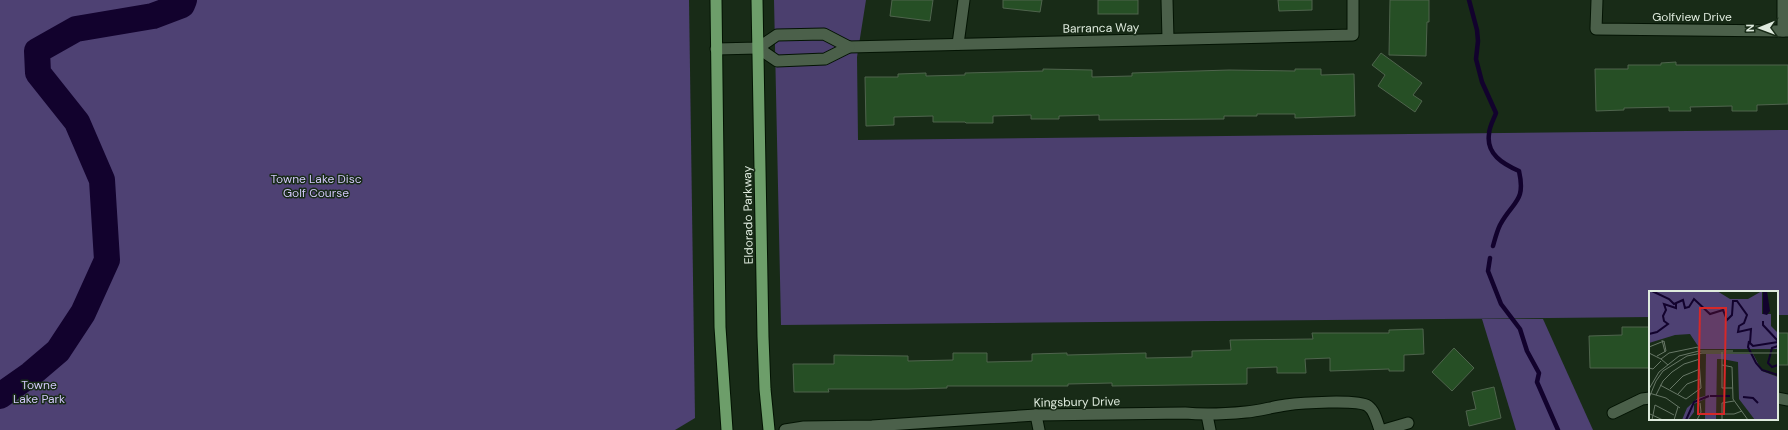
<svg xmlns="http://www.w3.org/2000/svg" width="1788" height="430" font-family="'DM Sans',sans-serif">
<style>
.green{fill:#4b3f6e}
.forest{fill:#4e4173}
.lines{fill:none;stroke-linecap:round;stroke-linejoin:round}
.stream{stroke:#12022d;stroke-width:4.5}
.river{stroke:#12022d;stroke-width:26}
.building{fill:#264f25;stroke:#4f644d}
.minor-casing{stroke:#031303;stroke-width:13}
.primary-casing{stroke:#031303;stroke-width:13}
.minor{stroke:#4b604a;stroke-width:11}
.primary{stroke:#6d9e6a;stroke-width:11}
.labels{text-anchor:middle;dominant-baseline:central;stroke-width:3;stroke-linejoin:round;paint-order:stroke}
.street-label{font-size:12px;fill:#dfebde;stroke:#182b17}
.park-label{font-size:12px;fill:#d0c6f7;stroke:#182b17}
.inset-river{fill:none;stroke:#12022d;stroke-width:2}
.inset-road{fill:none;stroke:#687867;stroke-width:1}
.view{fill:#d62828;fill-opacity:0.15;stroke:#d62828;stroke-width:2}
.inset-edge{fill:none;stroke:#dfebde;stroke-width:2}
</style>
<rect width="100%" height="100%" fill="#182b17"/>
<path class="green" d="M774,0H866L857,57L858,140L1788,130V315H1777V292H1650V317L781,325Z"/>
<g class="forest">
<path d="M0,0H689L695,418L675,430H0Z"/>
<path d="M1482,319H1543L1593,430H1516Z"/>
</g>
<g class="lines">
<g class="stream">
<path d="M1469,0L1477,30L1478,41L1476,59L1482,82L1496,113C1494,119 1489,127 1489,134C1486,154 1503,164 1519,171C1526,202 1513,201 1500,225C1497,231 1495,239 1493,246"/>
<path d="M1490,258L1488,271L1501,304L1520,329L1527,351L1539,373L1537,382L1558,430"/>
</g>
<path class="river" d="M0,396L31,374L58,351L83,313L107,260L102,180L77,122L38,73L37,51L76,29L153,16L182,5L184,0"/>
</g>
<g class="building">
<path d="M892,0H933L930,21L890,16Z"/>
<path d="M1003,0H1042L1040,12L1003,8Z"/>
<rect x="1098" y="0" width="40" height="14"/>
<path d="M1278,0H1312V10L1279,11Z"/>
<path d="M1390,0H1429V22H1427L1426,56L1389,55Z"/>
<path d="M1381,53L1422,83L1413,95L1422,101L1415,112L1378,86L1385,75L1372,65Z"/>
<path d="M1676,62V65H1788V104L1757,105V111H1732V106L1690,107L1691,111H1669V107L1624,108V110L1596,111L1595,69H1628V65H1661V63Z"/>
<path d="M1043,69L1092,70V77L1132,76V73L1229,70L1295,71V69H1321V75L1354,74L1355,116L1295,118V114H1257V116H1224V119L1099,120V115L1059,116V119H1031V115L993,116V123H966L965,122H933V116L894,117V125L866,126L865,77H898V74L926,73V76L965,75V73L1043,71Z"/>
<path d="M1622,327H1649L1650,368H1590L1589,336L1622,335Z"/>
<path d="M1423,329L1424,354L1404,355V371H1389V369L1330,371V358L1305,359L1306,373H1277V367L1247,368V384L1112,386V383L1068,384V386H947V388L908,389H828L829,392H794L793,364H834V355L908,356V361L953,360V353H987V362L1032,361V354L1067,353V355L1146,353V358L1192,357V351L1231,350L1230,340L1313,339L1312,333H1389V330Z"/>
<rect x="1777" y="333" width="11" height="32"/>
<path d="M1454,348L1474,368L1452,391L1432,372Z"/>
<path d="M1494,387L1501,418L1469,426L1466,411L1476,409L1472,392Z"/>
</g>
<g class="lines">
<g class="minor-casing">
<g id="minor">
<path d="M1167,0L1168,39"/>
<path d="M1597,0L1596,29L1788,31"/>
<path d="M1783,31V0"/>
<path d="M958,44L964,0"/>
<path d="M758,48L777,61L825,59L849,47L1353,35V0"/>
<path d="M716,49L758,48L777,35L824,34L849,47"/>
<path d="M1777,398L1788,400"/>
<path d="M1613,413L1642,399L1650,398"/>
<path d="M1036,415L1039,430"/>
<path d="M1207,415L1210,430"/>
<path d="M785,430L804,427L872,426L1036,415L1185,413C1205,415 1225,414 1246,412C1259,411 1272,407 1286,405C1300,403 1358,399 1368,406C1375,411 1377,422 1380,430"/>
<path d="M1384,430L1408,423"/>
</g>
</g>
<g class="primary-casing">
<g id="primary">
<path d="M716,0L720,327L727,430"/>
<path d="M757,0L763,337L765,389L769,430"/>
</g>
</g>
<use href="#minor" class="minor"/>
<use href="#primary" class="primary"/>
</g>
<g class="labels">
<g class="street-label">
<text x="1692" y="17">Golfview Drive</text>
<text transform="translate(1101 28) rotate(-1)">Barranca Way</text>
<text transform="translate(748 215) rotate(-91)">Eldorado Parkway</text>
<text transform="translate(1077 402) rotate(-1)">Kingsbury Drive</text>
</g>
<g class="park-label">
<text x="316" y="179">Towne Lake Disc<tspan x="316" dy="14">Golf Course</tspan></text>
<text x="39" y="385">Towne<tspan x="39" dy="14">Lake Park</tspan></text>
</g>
</g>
<g transform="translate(1649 291)">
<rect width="129" height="129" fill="#182b17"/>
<path d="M57,63H104L113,80L129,86V129H106L90,108L89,71L73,68H68L67,129H56Z" fill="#4b3f6e"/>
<path d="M0,0H68L81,8H99L113,0V23H122V35L129,42V58H51L41,43L26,44L0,52ZM56,105V108L45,113V121L39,129H33L38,117L49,107Z" fill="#4e4173"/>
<path d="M114,0H118L121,20L118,24L114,23Z" fill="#12022d"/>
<path class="inset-river" d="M3,0L20,8L25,13L34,9L36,17L40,16L45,8L61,23L74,19L78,29L83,24L84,10H88L98,24L95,32L90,35L89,41L102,38L101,52L104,55L129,51M114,30V34L129,50M0,43L8,41L19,33L15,30L14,25L17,19L15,13L27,17V13M100,50L99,56L107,72L113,79L129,84M129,55L123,57L119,72L123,76L129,74M61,105H81M94,106L104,107L109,112M37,129L45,111L60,105"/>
<path class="inset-road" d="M13,49L16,61M0,56L15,50L17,60L8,65M73,61V97H83M0,62L12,68L19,74M73,74L83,76L84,108L99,129M0,77L4,78L12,70M11,94L37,108L52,97L49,56L20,62L12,68M0,98L10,81L30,65L50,60H84M21,98L34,85L51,78M0,102L17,107L31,117M29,103L38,93L51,88M7,104L14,90L23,81L35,73L51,68M0,107L7,90L14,80L38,65L53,62H129M1,123L14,129M73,123H85L93,120M3,129L6,114L25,124M25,129L29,116M48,129L52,121L51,112M73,129V112L85,110"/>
<path class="view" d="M51,17H77L75,123H49Z"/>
<rect width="129" height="129" class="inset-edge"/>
</g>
<g transform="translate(1760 28) rotate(269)" stroke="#182b17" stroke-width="3" paint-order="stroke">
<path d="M0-3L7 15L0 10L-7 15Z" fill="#dfebde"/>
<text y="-6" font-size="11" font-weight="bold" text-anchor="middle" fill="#dfebde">N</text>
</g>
</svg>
